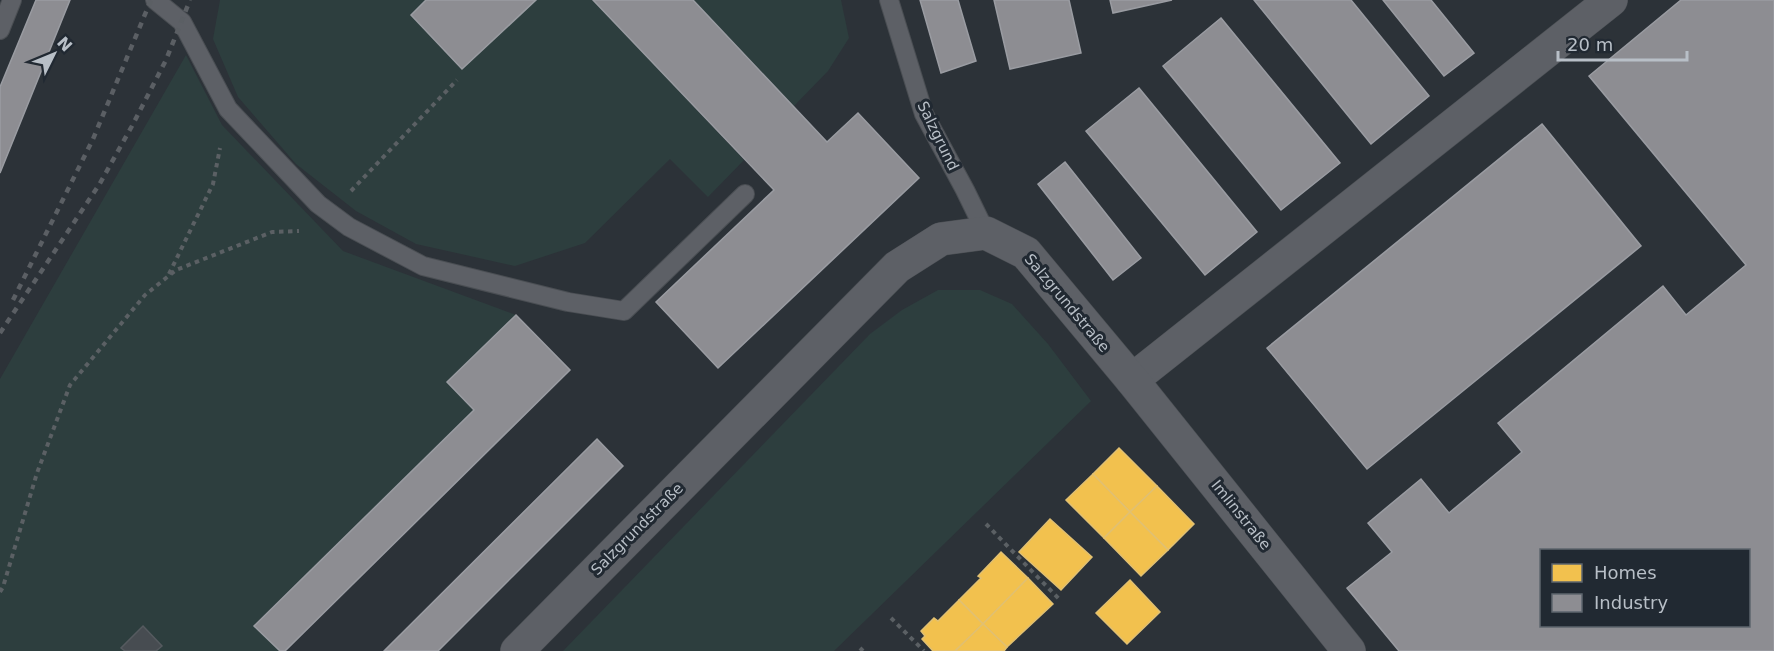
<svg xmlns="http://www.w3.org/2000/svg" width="1774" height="651" font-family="'DejaVu Sans',sans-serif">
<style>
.green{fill:#2d3e3e}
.homes{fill:#f2c14e;stroke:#e1c072;stroke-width:1.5}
.industry{fill:#8d8d92;stroke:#9a9ca2;stroke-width:1.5;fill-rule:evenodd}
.building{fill:#474c51;stroke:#555a5f;stroke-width:1.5}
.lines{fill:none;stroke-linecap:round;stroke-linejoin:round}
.lane-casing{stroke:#4a4e53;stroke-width:20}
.street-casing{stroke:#4a4e53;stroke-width:34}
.path{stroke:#5b6064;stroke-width:4;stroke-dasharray:4.5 4.5;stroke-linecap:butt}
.lane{stroke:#5d6066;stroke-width:18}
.street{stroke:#5d6066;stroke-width:33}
.rail{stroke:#5b5f64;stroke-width:4.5;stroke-dasharray:6 6;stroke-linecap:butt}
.labels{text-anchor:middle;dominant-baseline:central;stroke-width:6;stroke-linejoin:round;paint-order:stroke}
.street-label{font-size:15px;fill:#b8bfc7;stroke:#212932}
</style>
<rect width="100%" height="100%" fill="#2c3238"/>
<g class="green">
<path d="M220,0H426L411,15L462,69L536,0H593L744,160L708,197L670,159L585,243L515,266L416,244L356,211L296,164L238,97L213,39Z"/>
<path d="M693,0H841L849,38L828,71L794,106Z"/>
<path d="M186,55L222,125L343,251L516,315L447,382L474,410L254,625L280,651H0V379Z"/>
<path d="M938,290H980L1012,304L1048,344L1091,401L834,651H563L870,334L902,310Z"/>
</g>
<g class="homes">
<path d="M1119,448L1157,486L1130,512L1093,474Z"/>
<path d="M1093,474L1130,512L1104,538L1066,500Z"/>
<path d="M1157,486L1194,524L1168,550L1130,512Z"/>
<path d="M1130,512L1168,550L1141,576L1104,538Z"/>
<path d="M1050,519L1092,557L1061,590L1019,552Z"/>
<path d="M1001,552L1028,578L983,624L959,600L981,578L978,576Z"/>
<path d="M1028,578L1053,604L1007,647L983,624Z"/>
<path d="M1130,580L1160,612L1127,644L1096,613Z"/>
<path d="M959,600L983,624L955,651H933L922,639L925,636L921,631L934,618L938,621Z"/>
<path d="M983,624L1007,647L1004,651H955Z"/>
</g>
<g class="industry">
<path d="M36,0H70L0,173V87Z"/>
<path d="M426,0H536L462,69L411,15Z"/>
<path d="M593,0H693L827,142L858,113L919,178L718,368L656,302L774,190Z"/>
<path d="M920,0H958L976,61L941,73Z"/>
<path d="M994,0H1069L1081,53L1010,69Z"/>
<path d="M1110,0H1172L1113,13Z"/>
<path d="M1254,0H1351L1429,96L1371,144Z"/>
<path d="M1383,0H1431L1474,53L1444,76Z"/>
<path d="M1681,0H1774V651H1399L1347,588L1392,552L1368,523L1421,479L1449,513L1522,452L1498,423L1663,286L1686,315L1746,265L1589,76ZM1542,550H1748V626H1542Z"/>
<path d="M1221,18L1340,163L1281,210L1163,66Z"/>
<path d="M1139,88L1257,232L1205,275L1086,131Z"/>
<path d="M1542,124L1641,246L1367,469L1267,348Z"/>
<path d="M1065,162L1141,258L1113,280L1038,184Z"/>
<path d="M516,315L570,370L285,651H280L254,626L474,410L447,382Z"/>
<path d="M597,439L623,466L438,651H384Z"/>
</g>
<path class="building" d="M143,626L162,646L156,651H125L121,648Z"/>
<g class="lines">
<g class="lane-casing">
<g id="lane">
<path d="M155,0L182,22L228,109L318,204L349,227L423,266L568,302L624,311L745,194"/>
<path d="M889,0L924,114L965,190L986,233"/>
<path d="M0,30L12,0"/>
</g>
</g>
<g class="street-casing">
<g id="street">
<path d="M1132,380L1611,0"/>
<path d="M517,651L897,267L941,239L986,233L1026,253L1132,380L1349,651"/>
</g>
</g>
<g class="path">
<path d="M351,191L457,80"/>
<path d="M169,274L213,184L220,148"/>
<path d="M986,524L1060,600"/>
<path d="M0,592L3,587L37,473L70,385L145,295L176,270L272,232L299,231"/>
<path d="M891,618L924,651"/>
<path d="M860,648L863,651"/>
</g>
<use href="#lane" class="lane"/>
<use href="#street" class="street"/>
<g class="rail">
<path d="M13,300L93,139L151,0"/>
<path d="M0,333L99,185L132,126L166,60L190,0"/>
</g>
</g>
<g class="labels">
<g class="street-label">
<text transform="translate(938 136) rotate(64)">Salzgrund</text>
<text transform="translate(1067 303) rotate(50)">Salzgrundstraße</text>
<text transform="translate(1241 515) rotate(51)">Imlinstraße</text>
<text transform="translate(637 529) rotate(-45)">Salzgrundstraße</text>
</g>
</g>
<rect x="1540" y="549" width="210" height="78" fill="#212932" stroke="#5d656e" stroke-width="1.5"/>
<rect x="1552" y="564" width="30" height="18" fill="#f2c14e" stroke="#5d656e" stroke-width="1.5"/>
<text x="1594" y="579" font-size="18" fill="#b8bfc7">Homes</text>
<rect x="1552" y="594" width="30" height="18" fill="#8d8d92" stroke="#5d656e" stroke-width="1.5"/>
<text x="1594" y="609" font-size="18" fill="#b8bfc7">Industry</text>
<g transform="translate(54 54) rotate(47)" stroke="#212932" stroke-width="4.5" paint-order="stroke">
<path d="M0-4.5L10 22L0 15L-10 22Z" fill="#b8bfc7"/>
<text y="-9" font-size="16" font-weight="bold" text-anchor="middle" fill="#b8bfc7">N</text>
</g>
<path d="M1558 51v9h129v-9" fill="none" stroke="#b8bfc7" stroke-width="3"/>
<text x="1567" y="51" font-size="18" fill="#b8bfc7" stroke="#212932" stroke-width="4.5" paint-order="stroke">20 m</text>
</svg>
